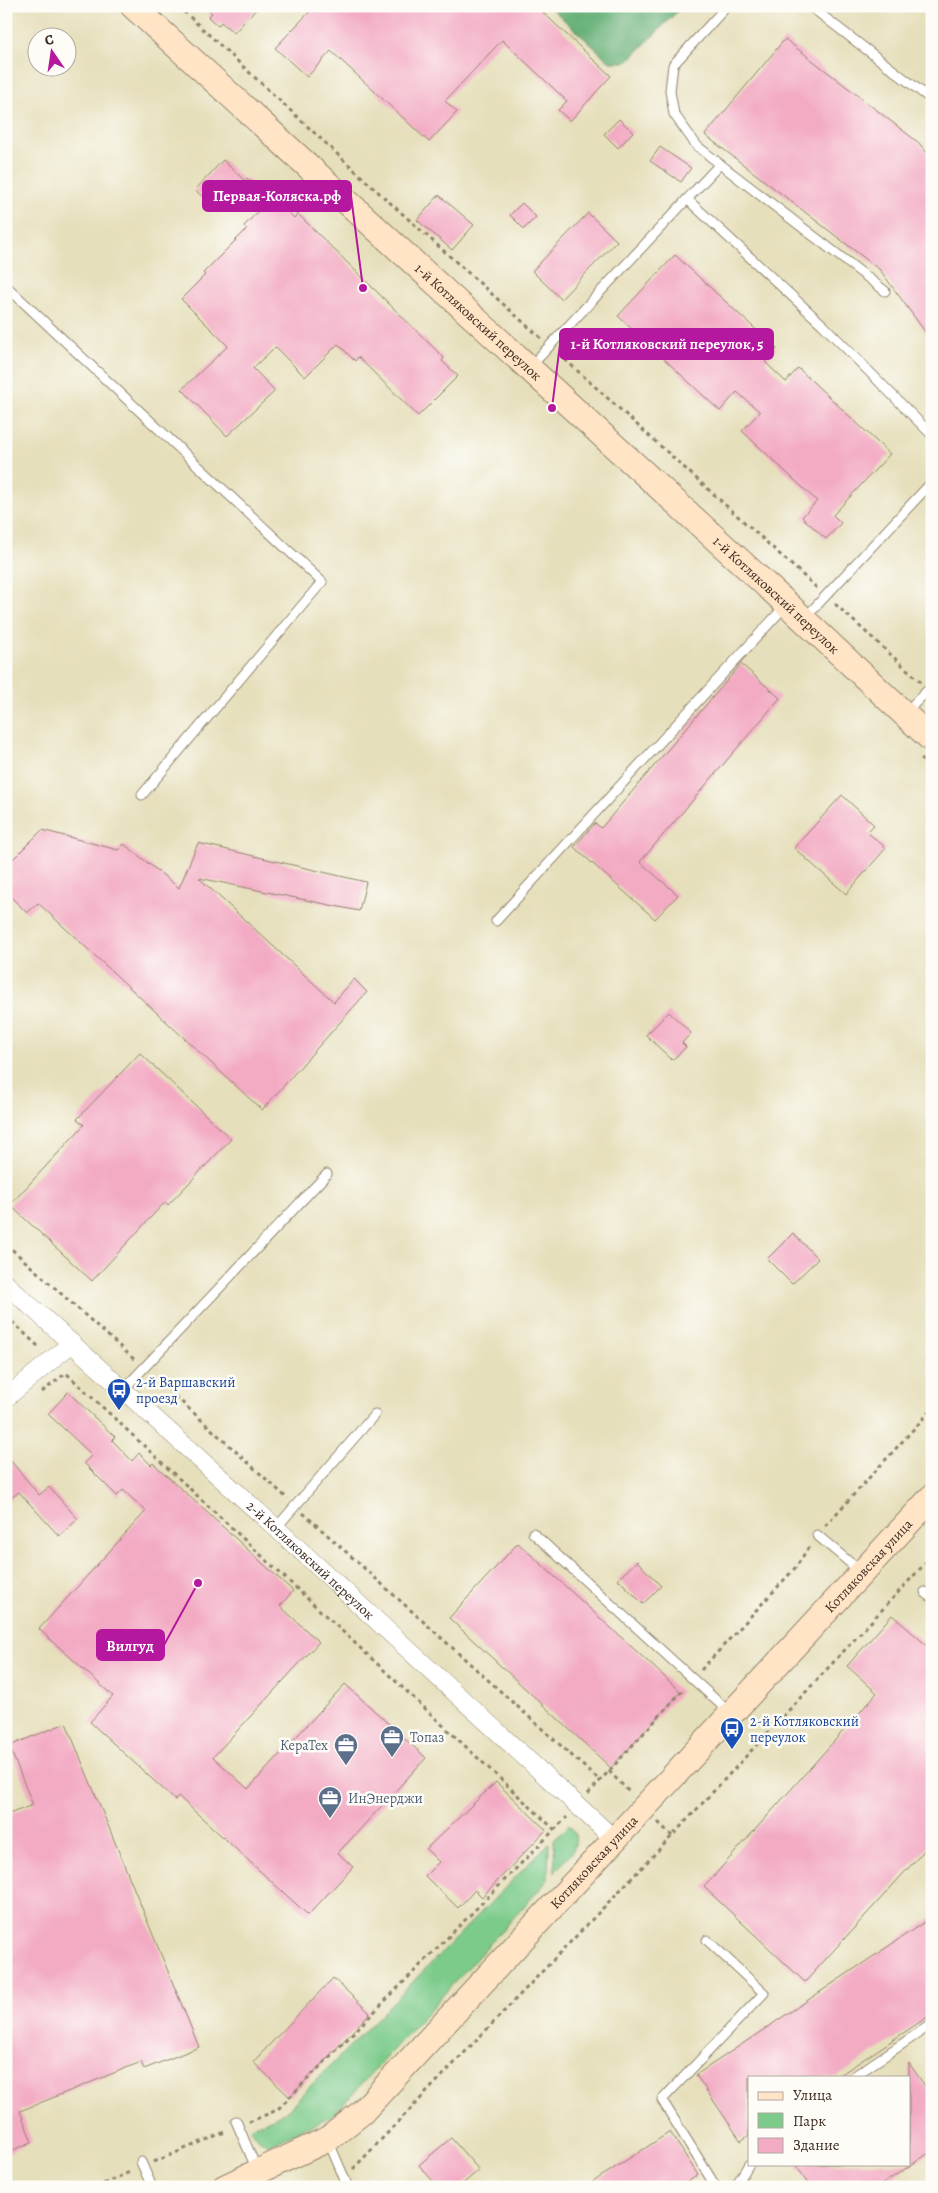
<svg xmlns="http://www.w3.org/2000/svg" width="938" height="2193" font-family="Alegreya,serif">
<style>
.green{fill:#7ccb8a;stroke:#5c7a54}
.forest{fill:#65af76;stroke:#506c4a}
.building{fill:#f3abc4}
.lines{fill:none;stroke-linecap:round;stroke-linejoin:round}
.lane-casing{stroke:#90846c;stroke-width:11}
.street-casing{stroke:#90846c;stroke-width:19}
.secondary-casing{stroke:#90846c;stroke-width:27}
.path{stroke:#90846c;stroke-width:3;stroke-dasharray:4 4;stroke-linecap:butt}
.lane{stroke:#fff;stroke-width:9}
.street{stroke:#fff;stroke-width:18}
.secondary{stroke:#ffe4c6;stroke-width:25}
.labels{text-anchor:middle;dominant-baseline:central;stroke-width:5;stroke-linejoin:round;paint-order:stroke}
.street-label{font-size:14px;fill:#3b2a1e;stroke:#fdfcf7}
.transit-label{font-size:14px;fill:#164399;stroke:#fdfcf7;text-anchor:start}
.service-label{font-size:14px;fill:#4e5e75;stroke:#fdfcf7;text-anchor:start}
.leader{fill:none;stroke:#b5179e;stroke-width:2}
.callout-dot{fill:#b5179e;stroke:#fdfcf7;stroke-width:2}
.callout{fill:#b5179e;stroke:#b5179e;stroke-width:2}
.callout-label{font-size:15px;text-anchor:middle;font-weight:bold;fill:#fff}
</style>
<rect width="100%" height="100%" fill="#fdfcf7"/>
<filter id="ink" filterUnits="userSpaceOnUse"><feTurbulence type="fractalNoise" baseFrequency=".02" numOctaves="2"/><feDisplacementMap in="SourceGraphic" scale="10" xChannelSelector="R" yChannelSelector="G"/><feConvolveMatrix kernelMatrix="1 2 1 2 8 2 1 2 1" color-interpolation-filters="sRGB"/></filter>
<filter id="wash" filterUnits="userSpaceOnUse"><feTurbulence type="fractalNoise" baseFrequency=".0096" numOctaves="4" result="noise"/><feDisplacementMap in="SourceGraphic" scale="20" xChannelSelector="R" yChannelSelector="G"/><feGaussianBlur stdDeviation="1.12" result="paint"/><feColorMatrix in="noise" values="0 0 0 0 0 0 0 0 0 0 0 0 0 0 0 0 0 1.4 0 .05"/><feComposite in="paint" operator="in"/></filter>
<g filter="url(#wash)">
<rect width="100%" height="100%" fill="#e6dfbb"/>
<g class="green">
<path d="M569,1825C585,1843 568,1857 555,1872L554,1840Z"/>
<path d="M549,1843L548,1880L347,2100L331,2116L268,2145L259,2139L250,2128L284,2113Z"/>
</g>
<path class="forest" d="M549,6H683L627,62H610Z"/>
<g id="blocks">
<g class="building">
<path d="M204,6H259L234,33L221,22L218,26L208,17L212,13Z"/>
<path d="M315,6H536L611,76L570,121L558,110L567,101L502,40L445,101L457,112L429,142L331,51L307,77L275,48Z"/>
<path d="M785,39L919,143L932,159V341L880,270L705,135Z"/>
<path d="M619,119L633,132L618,148L604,134Z"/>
<path d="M660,147L691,168L681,182L650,161Z"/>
<path d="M223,160L244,180L217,210L195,190Z"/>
<path d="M247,178L274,201L276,200L294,218L298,214L444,358L442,361L458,376L418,416L358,357L355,361L338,344L305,377L275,347L253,368L275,391L227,436L182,389L228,346L181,299L205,275L203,273L247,229L244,226L262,207L239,188Z"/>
<path d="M439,195L474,225L452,250L417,220Z"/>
<path d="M522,203L536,217L524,229L510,215Z"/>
<path d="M588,213L617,241L561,299L532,271Z"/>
<path d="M675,255L777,349L765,362L786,382L798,368L890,454L833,515L841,523L826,539L802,517L817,501L742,431L760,412L737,392L720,411L618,316Z"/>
<path d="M741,664L780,698L640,862L678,895L655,919L574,847L595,823L601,828Z"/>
<path d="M842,795L874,825L867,832L886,848L846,894L794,848Z"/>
<path d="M42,830L118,850L124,844L179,888L198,843L366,882L359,911L199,878L334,1002L354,979L367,992L262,1110L38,903L27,913L6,892V866Z"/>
<path d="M669,1012L691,1033L682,1043L686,1047L672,1060L646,1035Z"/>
<path d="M140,1053L231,1139L168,1205L165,1202L92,1281L10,1205L84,1125L77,1119Z"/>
<path d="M793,1233L818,1259L792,1284L767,1259Z"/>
<path d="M68,1392L115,1437L112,1440L132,1461L139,1453L151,1465L153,1463L293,1591L280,1606L319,1642L213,1757L248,1789L345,1684L426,1758L338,1853L353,1867L308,1915L178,1796L175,1800L90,1722L113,1696L39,1629L146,1511L123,1490L117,1496L84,1463L92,1455L48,1414Z"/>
<path d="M6,1455L39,1495L49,1487L78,1519L59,1536L19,1492L6,1502Z"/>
<path d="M518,1543L681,1692L611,1768L449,1618Z"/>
<path d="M637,1561L661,1586L643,1604L618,1579Z"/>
<path d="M892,1615L932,1650V1842L805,1982L704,1887L877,1693L847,1666Z"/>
<path d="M66,1723L199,2047L144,2069L141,2062L20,2111L32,2142L6,2153V1815L33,1805L9,1746Z"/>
<path d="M496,1782L546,1830L482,1897L475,1890L458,1908L425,1876L439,1862L426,1849Z"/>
<path d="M932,1917V2014L837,2077H749V2135L741,2141L696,2075Z"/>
<path d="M333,1978L370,2013L290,2097L253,2062Z"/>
<path d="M909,2063L932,2096V2151L878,2187H811L795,2164H909Z"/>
<path d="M670,2132L698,2175L680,2187H585Z"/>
<path d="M451,2138L479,2170L459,2187H438L419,2165Z"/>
</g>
</g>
</g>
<g filter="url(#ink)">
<use href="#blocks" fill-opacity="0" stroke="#90846c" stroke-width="1"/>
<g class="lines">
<g class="lane-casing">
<g id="lane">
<path d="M810,6L932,100"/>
<path d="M720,164L697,146L674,114L670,91L673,65L727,6"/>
<path d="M687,199L823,325L932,435"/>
<path d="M6,286L322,582L142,795"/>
<path d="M529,368L720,164L885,291"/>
<path d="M804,619L932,482"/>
<path d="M906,712L932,686"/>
<path d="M496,921L787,604"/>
<path d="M123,1390L327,1174"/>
<path d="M276,1528L375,1414"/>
<path d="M533,1533L729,1712"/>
<path d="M817,1535L861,1572"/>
<path d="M925,1592L932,1598"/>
<path d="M707,1940L764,1993L662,2100L716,2187"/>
<path d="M853,2077L932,2024"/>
<path d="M236,2121L257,2170"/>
<path d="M328,2140L348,2187"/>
<path d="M141,2162L152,2187"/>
<path d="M735,2187L749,2164"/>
</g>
</g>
<g class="street-casing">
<g id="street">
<path id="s1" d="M6,1284L276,1528L614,1839"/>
<path d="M6,1398L72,1343"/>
</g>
</g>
<g class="secondary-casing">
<g id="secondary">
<path id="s2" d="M133,6L787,604L932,740"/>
<path id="s3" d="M225,2187L328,2139L361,2113L932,1497"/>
</g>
</g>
<g class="path">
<path d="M178,6L377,191L541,338"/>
<path d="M559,354L817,588"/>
<path d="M835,604L921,682"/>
<path d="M921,759L932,769"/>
<path d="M6,1244L136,1361"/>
<path d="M6,1316L40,1348"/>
<path d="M152,1375L288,1499"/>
<path d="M42,1392L66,1373L555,1830"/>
<path d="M303,1513L600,1781"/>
<path d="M825,1526L932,1409"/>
<path d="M701,1670L796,1567L810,1545"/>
<path d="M609,1771L631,1794"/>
<path d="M588,1794L685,1688"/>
<path d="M658,1822L672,1836"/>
<path d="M249,2122L277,2110L567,1817"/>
<path d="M154,2162L227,2131"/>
<path d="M353,2169L672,1836L932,1556"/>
<path d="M96,2187L132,2171"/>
<path d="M323,2187L334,2182"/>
</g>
<use href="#lane" class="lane"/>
<use href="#street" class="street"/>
<use href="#secondary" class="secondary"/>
</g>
</g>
<defs>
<g id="bus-pin" transform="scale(1.25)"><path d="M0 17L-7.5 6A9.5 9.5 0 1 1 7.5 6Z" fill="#1a4fb4" stroke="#fdfcf7"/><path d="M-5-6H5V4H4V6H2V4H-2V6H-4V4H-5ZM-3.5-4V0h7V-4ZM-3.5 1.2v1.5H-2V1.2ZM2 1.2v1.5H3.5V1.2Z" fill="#fff"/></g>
<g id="office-pin" transform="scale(1.25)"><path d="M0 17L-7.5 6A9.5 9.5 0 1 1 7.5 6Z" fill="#5c6f8a" stroke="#fdfcf7"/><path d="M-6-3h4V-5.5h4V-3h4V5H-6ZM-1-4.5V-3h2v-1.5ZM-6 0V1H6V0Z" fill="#fff"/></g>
</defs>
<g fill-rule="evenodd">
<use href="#bus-pin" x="119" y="1390"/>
<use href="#bus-pin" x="732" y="1729"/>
<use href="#office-pin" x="392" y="1737"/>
<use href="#office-pin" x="346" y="1745"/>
<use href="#office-pin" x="330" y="1798"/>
</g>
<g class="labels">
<g class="street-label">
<text stroke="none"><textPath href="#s2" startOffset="468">1-й Котляковский переулок</textPath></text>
<text stroke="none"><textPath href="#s2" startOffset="872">1-й Котляковский переулок</textPath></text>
<text stroke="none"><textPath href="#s1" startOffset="411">2-й Котляковский переулок</textPath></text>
<text stroke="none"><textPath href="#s3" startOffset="902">Котляковская улица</textPath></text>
<text stroke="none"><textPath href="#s3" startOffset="498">Котляковская улица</textPath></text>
</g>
<g class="transit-label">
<text x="136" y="1382">2-й Варшавский<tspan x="136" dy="16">проезд</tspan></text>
<text x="750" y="1721">2-й Котляковский<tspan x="750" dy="16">переулок</tspan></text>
</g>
<g class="service-label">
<text x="410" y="1737">Топаз</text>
<text x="328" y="1745" text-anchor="end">КераТех</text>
<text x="348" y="1798">ИнЭнерджи</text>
</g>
</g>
<path class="leader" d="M363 288L351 196M552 408L560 344M198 1583L164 1645"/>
<g class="callout-dot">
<circle cx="363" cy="288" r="5"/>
<circle cx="552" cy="408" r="5"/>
<circle cx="198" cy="1583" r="5"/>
</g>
<g class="callout">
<rect x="203" y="181" width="148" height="30" rx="5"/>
<rect x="560" y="329" width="213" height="30" rx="5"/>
<rect x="97" y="1630" width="67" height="30" rx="5"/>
</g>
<g class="callout-label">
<text x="277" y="201">Первая-Коляска.рф</text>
<text x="667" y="349">1-й Котляковский переулок, 5</text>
<text x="130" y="1651">Вилгуд</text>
</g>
<rect width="938" height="2193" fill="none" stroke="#fdfcf7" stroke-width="25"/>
<rect x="748" y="2076" width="162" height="90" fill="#fdfcf7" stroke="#afa8a0"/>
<rect x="758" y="2092" width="25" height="8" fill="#ffe4c6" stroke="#afa8a0"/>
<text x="793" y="2100" font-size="15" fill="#3b2a1e">Улица</text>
<rect x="758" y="2113" width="25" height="15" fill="#7ccb8a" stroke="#afa8a0"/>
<text x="793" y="2126" font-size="15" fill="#3b2a1e">Парк</text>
<rect x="758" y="2138" width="25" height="15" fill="#f3abc4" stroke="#afa8a0"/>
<text x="793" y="2150" font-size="15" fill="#3b2a1e">Здание</text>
<g transform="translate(52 52) rotate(347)"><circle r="24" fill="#fdfcf7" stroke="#afa8a0"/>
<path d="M0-4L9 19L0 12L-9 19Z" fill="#b5179e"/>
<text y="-8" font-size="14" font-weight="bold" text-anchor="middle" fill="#3b2a1e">С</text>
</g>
</svg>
